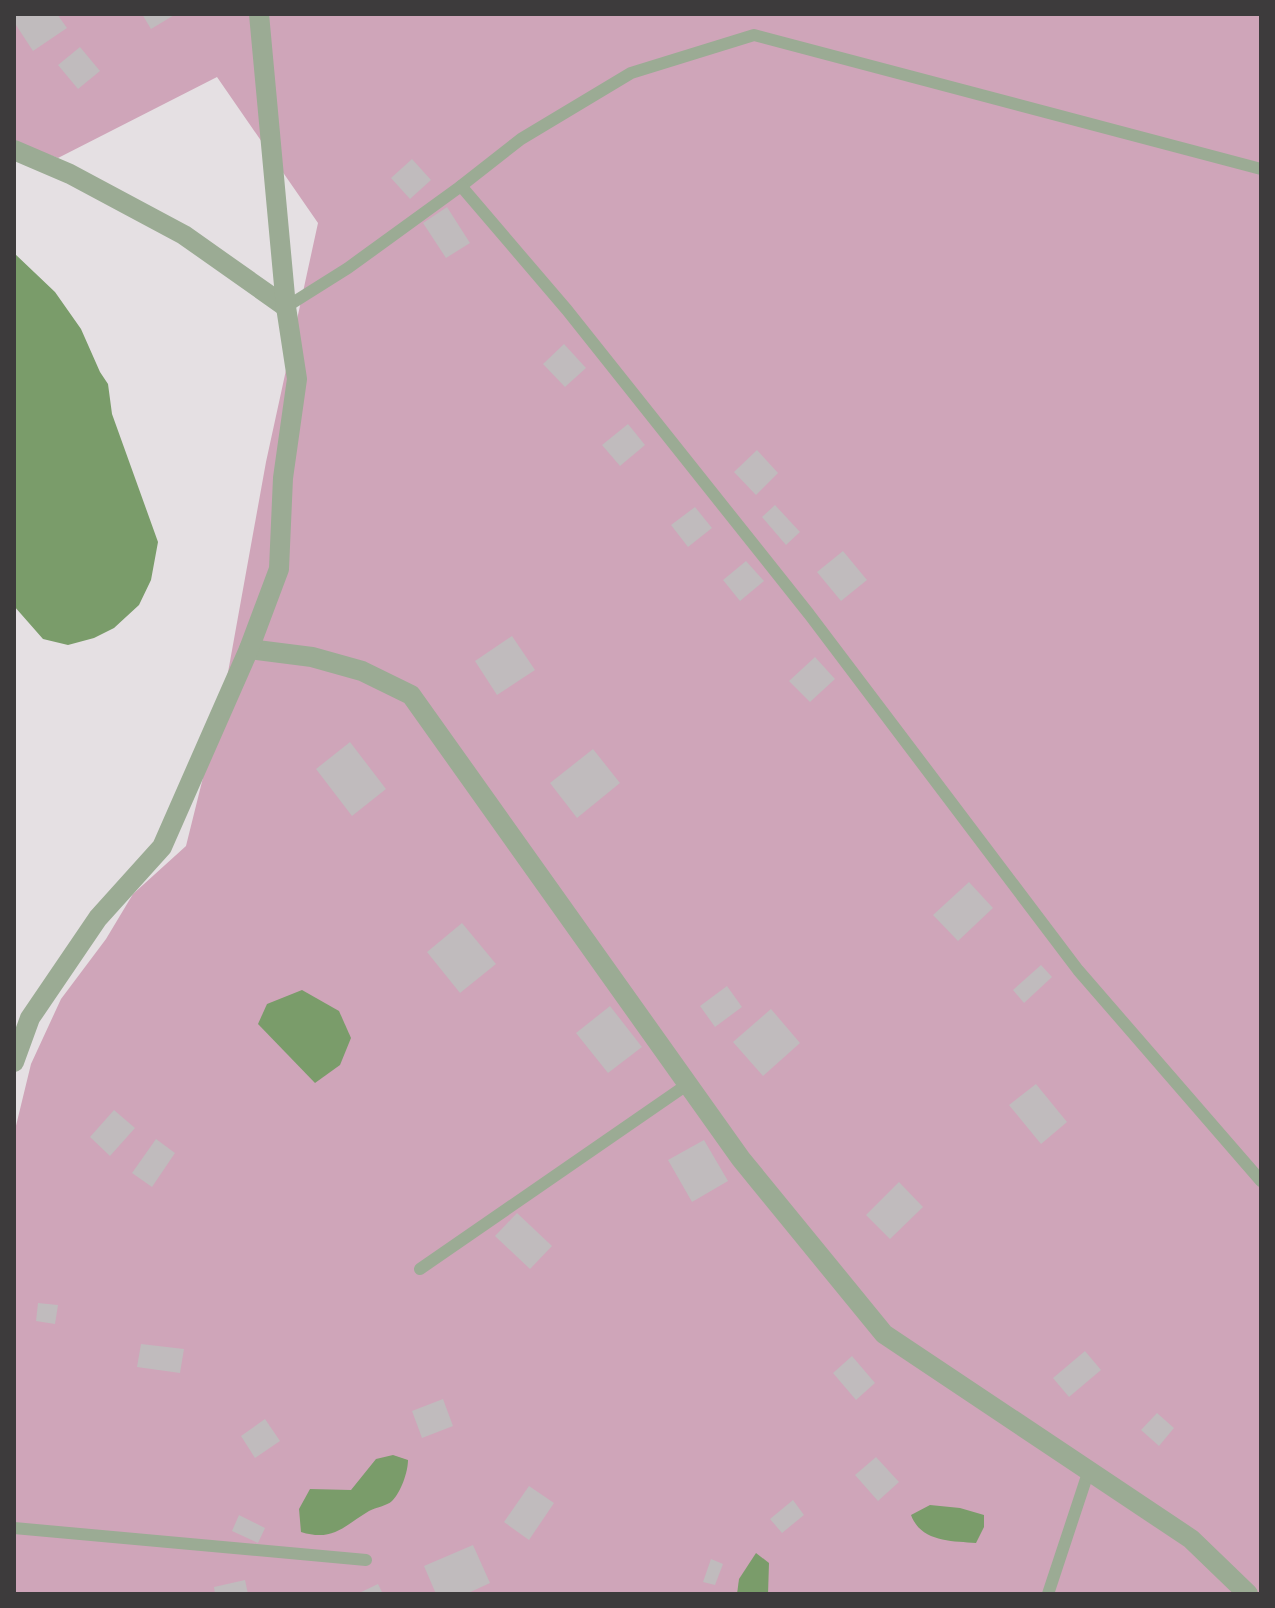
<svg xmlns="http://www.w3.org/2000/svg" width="1275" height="1608" font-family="'IBM Plex Serif',serif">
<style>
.green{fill:#cfa5b9}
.water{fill:#7a9c6a}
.building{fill:#c0bbbd}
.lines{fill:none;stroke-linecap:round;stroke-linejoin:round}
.service{stroke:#9bab94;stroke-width:12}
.minor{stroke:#9bab94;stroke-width:20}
</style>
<rect width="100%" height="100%" fill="#e5e0e3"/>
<path class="green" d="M14,14H1261V1594H14V1134L31,1064L61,999L106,939L133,894L186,846L225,689L266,462L318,223L217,77L58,158L14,142Z"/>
<g class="water">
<path d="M14,253L55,292L81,329L100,372L108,384L112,414L158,542L151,580L139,605L114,628L94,638L68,645L43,639L14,606Z"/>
<path d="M302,990L339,1011L351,1038L340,1065L315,1083L258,1024L267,1004Z"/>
<path d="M393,1455L408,1460C408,1472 401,1492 392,1501C387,1506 376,1507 369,1511C344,1526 333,1542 301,1532L299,1509L310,1489L351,1490L376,1459Z"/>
<path d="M930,1505L960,1508L984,1515V1527L976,1543C951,1541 921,1542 911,1515Z"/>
<path d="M756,1553L769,1563L768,1594H737L739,1579Z"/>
</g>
<g class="building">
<path d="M14,14H57L67,28L33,51L14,22Z"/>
<path d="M142,14H176L151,29Z"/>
<path d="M80,47L100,71L78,89L58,65Z"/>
<path d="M412,159L431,180L410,199L391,178Z"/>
<path d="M447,207L470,243L446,258L423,223Z"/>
<path d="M564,344L586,368L565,387L543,364Z"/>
<path d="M628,424L645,445L620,466L602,445Z"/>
<path d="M757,450L778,473L756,495L734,472Z"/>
<path d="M775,505L800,532L786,545L762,517Z"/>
<path d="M695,507L712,528L688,547L671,525Z"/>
<path d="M843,551L867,580L841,601L817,572Z"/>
<path d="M746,561L764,581L740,601L723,580Z"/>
<path d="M512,636L535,670L497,695L475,661Z"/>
<path d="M815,657L835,679L810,702L789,681Z"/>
<path d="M350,742L386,789L352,816L316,769Z"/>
<path d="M593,749L620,783L577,818L550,783Z"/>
<path d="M969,882L993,908L958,941L933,915Z"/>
<path d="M462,923L496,964L460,993L427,952Z"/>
<path d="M1041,965L1052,977L1024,1003L1013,990Z"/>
<path d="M727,986L742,1007L715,1027L700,1006Z"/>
<path d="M610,1006L642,1047L608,1073L576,1033Z"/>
<path d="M771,1009L800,1043L763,1076L733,1042Z"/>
<path d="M1036,1084L1067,1122L1041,1144L1009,1105Z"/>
<path d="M114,1110L135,1128L110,1156L90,1137Z"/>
<path d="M156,1139L175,1153L152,1187L132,1173Z"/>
<path d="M704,1140L728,1181L692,1202L668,1160Z"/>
<path d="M899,1182L923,1207L890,1239L866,1215Z"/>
<path d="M517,1213L552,1246L530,1269L495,1236Z"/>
<path d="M38,1303L58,1305L55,1324L36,1321Z"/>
<path d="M141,1344L184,1349L180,1373L137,1367Z"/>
<path d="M1085,1351L1101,1370L1069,1397L1053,1378Z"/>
<path d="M852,1356L875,1383L856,1400L833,1373Z"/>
<path d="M443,1399L453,1426L422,1438L412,1411Z"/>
<path d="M1157,1413L1174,1428L1159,1446L1141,1430Z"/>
<path d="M265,1419L280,1441L255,1458L241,1436Z"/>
<path d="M876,1457L899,1482L878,1501L855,1475Z"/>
<path d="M529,1486L554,1503L529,1540L504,1522Z"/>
<path d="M793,1500L804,1515L782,1533L770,1519Z"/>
<path d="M239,1515L265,1528L258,1543L232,1531Z"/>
<path d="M473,1545L490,1583L466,1594H436L424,1566Z"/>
<path d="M711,1559L723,1564L715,1585L703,1582Z"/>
<path d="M245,1580L248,1594H215L214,1587Z"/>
<path d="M378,1584L383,1594H357Z"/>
</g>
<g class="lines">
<g class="service">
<path d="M461,186L521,139L631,73L754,35L1261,169"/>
<path d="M286,307L348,268L461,186L567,310L809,614L1078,970L1261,1181"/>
<path d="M420,1269L688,1084"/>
<path d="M14,1528L366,1560"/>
<path d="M1048,1594L1089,1470"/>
</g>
<g class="minor">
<path d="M14,150L70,174L184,235L286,307"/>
<path d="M249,649L312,657L362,671L411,695L741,1159L884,1334L1191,1539L1248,1594"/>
<path d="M14,1062L30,1018L98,918L162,847L249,649L279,569L283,478L297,379L286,307L259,14"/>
</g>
</g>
<rect width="1275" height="1608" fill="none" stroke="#3d3b3c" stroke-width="32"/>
</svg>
